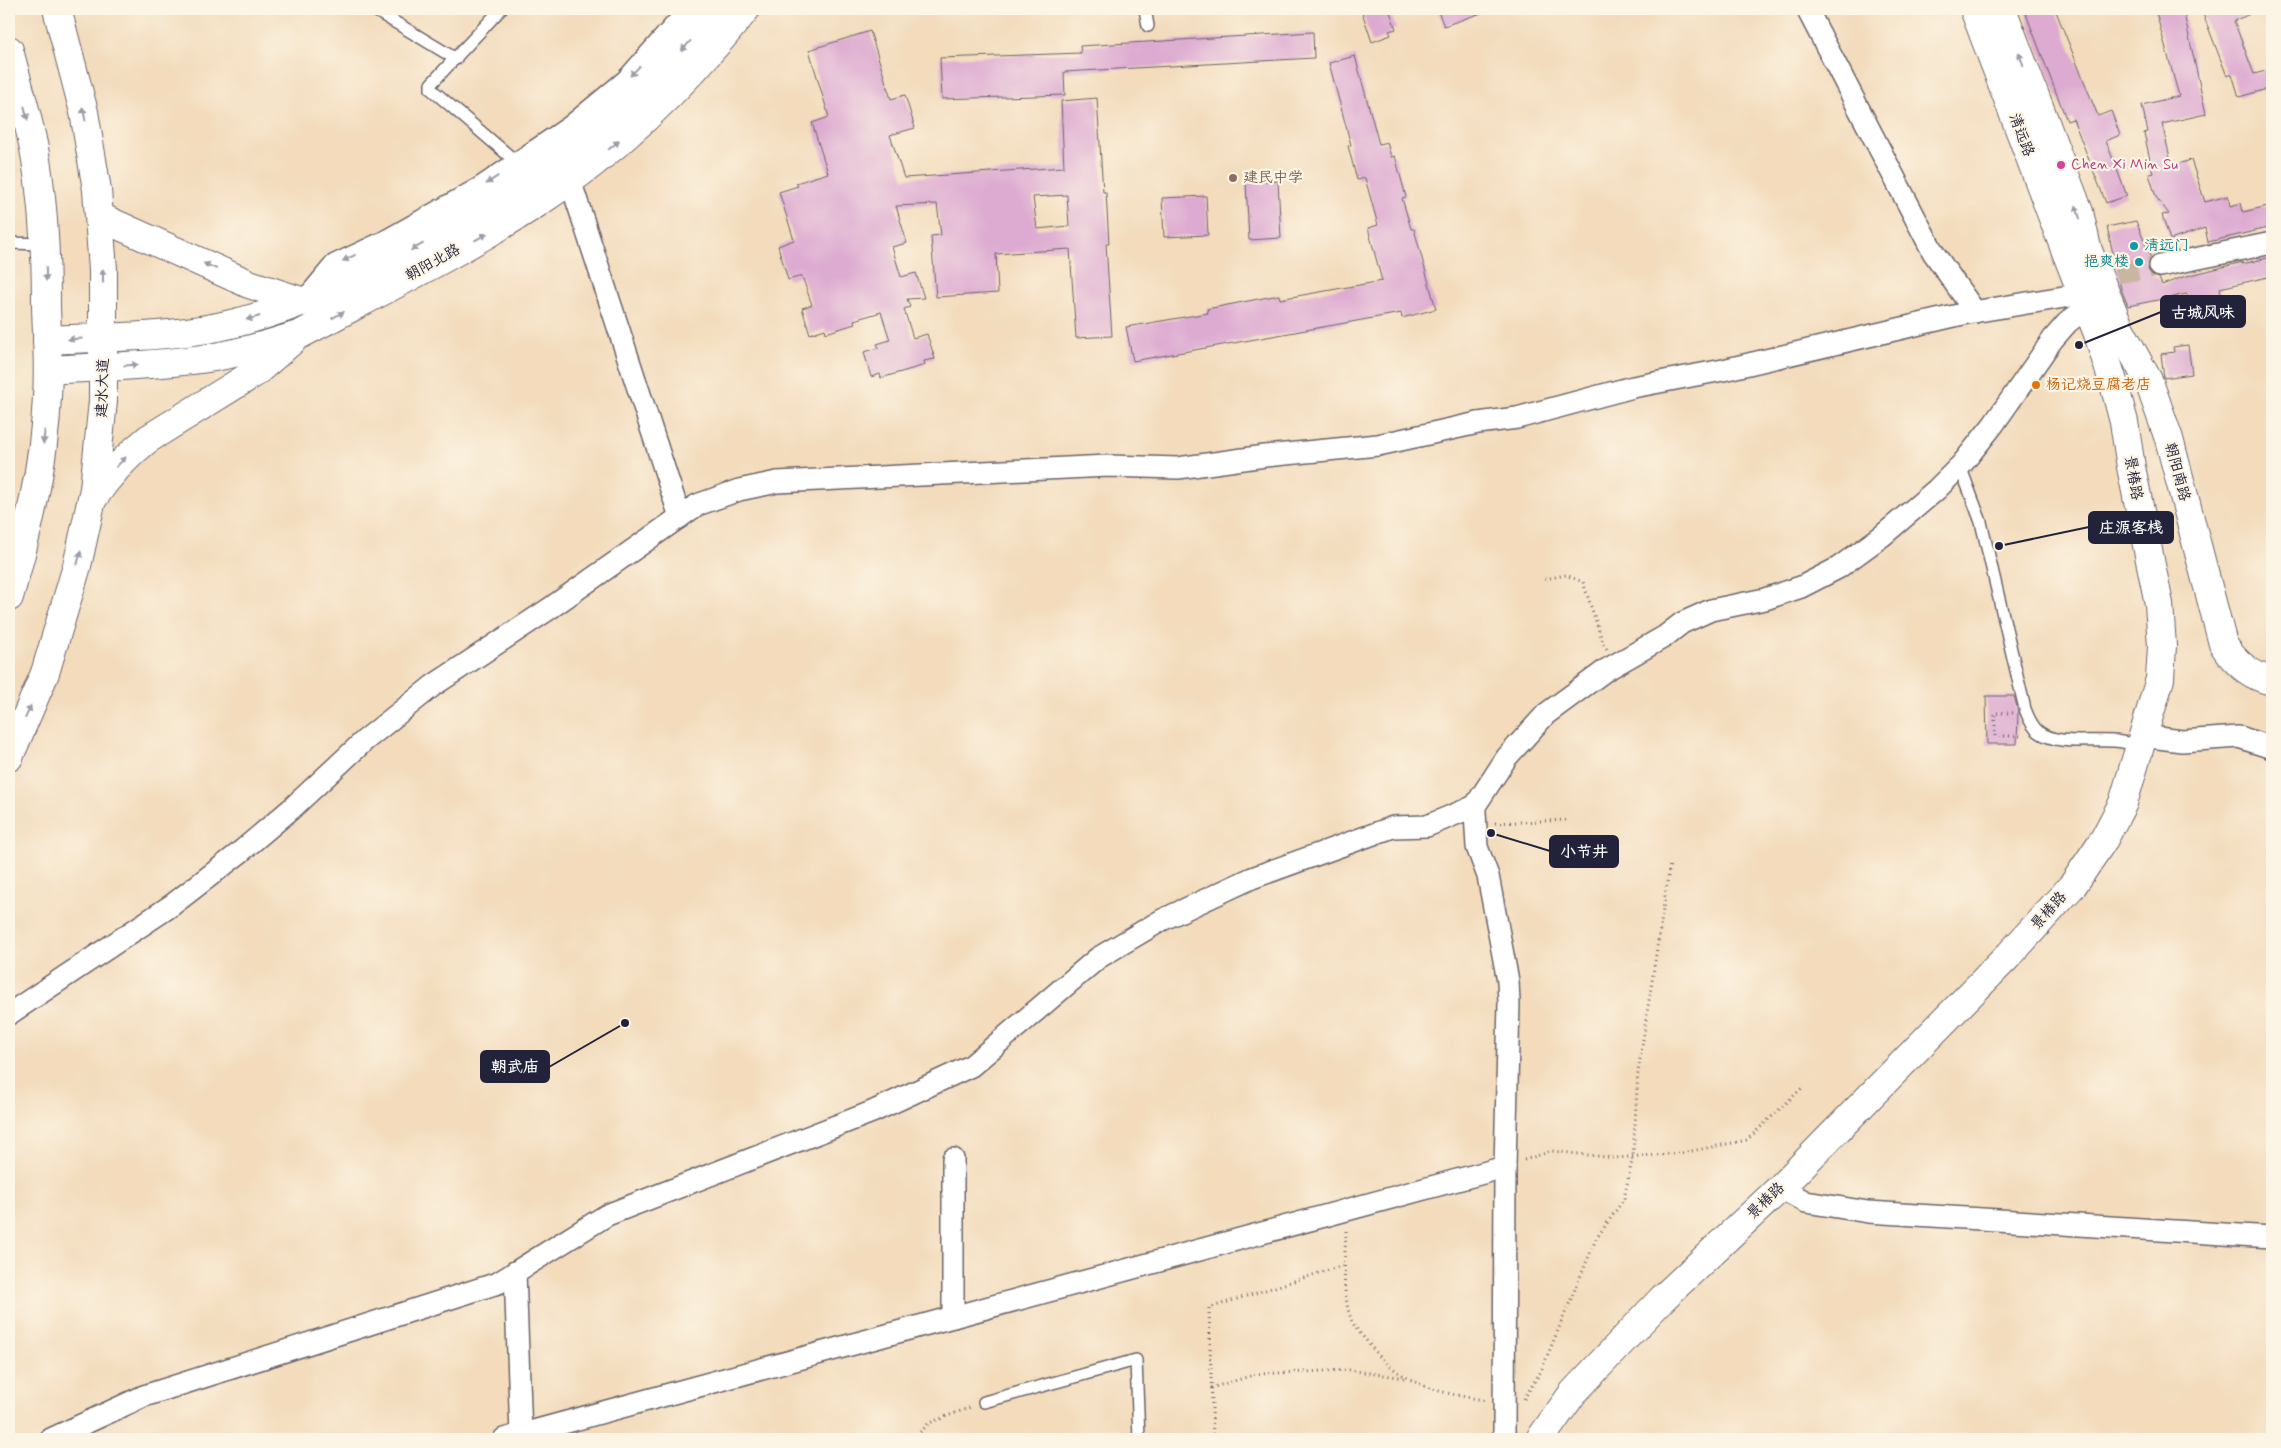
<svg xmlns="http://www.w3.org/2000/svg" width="2281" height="1448" font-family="Mynerve,'LXGW WenKai TC',sans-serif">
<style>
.building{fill:#ddaad1;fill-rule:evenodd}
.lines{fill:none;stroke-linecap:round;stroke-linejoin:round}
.street-tunnel{stroke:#c9b6a2;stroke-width:21;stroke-dasharray:21 11;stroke-linecap:butt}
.lane-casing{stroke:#6b6368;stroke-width:14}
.street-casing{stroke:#6b6368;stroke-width:24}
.secondary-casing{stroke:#6b6368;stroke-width:30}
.primary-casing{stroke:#6b6368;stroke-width:30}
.path{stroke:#6b6368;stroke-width:3;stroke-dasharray:1 4;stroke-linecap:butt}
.lane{stroke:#fff;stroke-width:11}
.street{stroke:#fff;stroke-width:21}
.secondary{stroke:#fff;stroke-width:28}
.primary{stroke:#fff;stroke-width:28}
.oneway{fill:#9c9ca7}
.hotel-dot{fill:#d1479c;stroke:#fcf5e5;stroke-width:2}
.education-dot{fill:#8d6e63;stroke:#fcf5e5;stroke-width:2}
.culture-dot{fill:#0f9aa8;stroke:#fcf5e5;stroke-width:2}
.food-dot{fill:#e8710a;stroke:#fcf5e5;stroke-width:2}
.labels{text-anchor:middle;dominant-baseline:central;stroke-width:4.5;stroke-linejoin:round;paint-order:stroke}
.street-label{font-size:15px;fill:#22223b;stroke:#fcf5e5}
.hotel-label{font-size:15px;fill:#b23c85;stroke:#fcf5e5;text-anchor:start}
.education-label{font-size:15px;fill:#785e54;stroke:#fcf5e5;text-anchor:start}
.culture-label{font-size:15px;fill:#0d838f;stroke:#fcf5e5;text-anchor:start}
.food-label{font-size:15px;fill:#c56008;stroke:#fcf5e5;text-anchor:start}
.leader{fill:none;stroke:#22223b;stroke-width:2}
.callout-dot{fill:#22223b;stroke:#fcf5e5;stroke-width:2}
.callout{fill:#22223b;stroke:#22223b;stroke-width:2}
.callout-label{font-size:16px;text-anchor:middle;font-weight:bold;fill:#fff}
</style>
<rect width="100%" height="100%" fill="#fcf5e5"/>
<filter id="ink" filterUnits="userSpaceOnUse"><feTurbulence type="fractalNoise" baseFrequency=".02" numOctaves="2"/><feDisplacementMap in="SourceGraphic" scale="10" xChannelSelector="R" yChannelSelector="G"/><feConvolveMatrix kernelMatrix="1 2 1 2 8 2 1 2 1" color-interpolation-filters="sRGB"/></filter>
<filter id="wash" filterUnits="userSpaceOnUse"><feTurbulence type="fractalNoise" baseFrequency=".0096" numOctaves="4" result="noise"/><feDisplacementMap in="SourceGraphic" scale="20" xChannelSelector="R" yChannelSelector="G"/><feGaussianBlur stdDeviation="1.12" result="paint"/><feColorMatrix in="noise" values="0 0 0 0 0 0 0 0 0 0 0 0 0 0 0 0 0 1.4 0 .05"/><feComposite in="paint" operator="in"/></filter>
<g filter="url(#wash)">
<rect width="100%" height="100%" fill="#f3dbbc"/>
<g id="blocks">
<g class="building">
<path d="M1361,9H1389L1396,29L1389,31L1391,35L1372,42Z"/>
<path d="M1437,9H1487V11L1444,26Z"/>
<path d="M2024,9H2055L2098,116L2111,111L2120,135L2106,141L2127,196L2106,203L2073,119L2067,121Z"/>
<path d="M2155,9H2183L2206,114L2162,124L2172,166L2191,160L2205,202L2228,196L2230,206L2241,203L2243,212L2272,205V227L2208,242L2205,228L2170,240L2162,215L2169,214L2156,197L2149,174L2153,173L2144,133L2148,132L2142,105L2179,96Z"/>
<path d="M2201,9H2261L2234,21L2254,74L2266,71L2271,88L2239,97L2232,74L2227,76Z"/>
<path d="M870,31L891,99L905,95L915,128L890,135L904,178L1064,167L1061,101L1097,98L1103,192H1106L1109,244H1106L1112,336L1076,338L1070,249L996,254L998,293L936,297L931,236L941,235L937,204L896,206L907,243L892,247L901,277L916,273L924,298L907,299L910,307L904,309L913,338L927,334L935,359L924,361L925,365L881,378L880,374L871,377L864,352L879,348L877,344L890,340L881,312L854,320L855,324L826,333L825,329L810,334L802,308L812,305L802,276L788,280L778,246L794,240L779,192L798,186L796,183L828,173L812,123L829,117L809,50ZM1067,195L1069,226L1037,229L1033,197Z"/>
<path d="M1313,32L1314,58L1064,72L1065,95L942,99L940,58L1081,53L1080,46Z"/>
<path d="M1355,56L1379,144L1387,142L1391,157L1395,156L1406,197L1402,198L1411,229H1414L1436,309L1402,318L1401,313L1133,361L1126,327L1208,313L1207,309L1279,295L1280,299L1382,281L1368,228L1378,225L1365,178L1357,180L1348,146L1351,145L1329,63Z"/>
<path d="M1278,181L1281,238L1249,240L1246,182Z"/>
<path d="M1206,196L1208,235L1164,237L1162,198Z"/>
<path d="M2136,221L2151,258L2148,269L2151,275L2159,278L2162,285L2183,277L2239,263L2242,262V264L2272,257V276L2220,288L2225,316L2192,323L2187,294L2128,306L2121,289L2107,227Z"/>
<path d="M2188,345L2192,374L2164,378L2161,354L2174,352L2173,347Z"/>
<path d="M1986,696H2014L2018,711L2017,744H1987Z"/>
</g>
</g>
</g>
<g filter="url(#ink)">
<use href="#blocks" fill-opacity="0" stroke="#6b6368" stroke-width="1"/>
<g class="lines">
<path class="street-tunnel" d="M2117,273L2160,266"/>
<g class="lane-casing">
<g id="lane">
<path d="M373,9L456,59"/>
<path d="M501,9L431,84V89L521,166"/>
<path d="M1145,9L1148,26"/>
<path d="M9,243L44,244"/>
<path d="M1960,466L1981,522L2025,709C2028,717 2032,727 2039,732C2059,746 2090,739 2113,741C2122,741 2131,744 2140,746"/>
<path d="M984,1402L1136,1360L1139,1439"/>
</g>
</g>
<g class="street-casing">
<g id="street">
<path d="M1807,9L1933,252L1975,312"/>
<path d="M570,180L680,517"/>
<path d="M2160,266L2272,243"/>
<path d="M306,300L335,265L386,241L482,187L570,127L627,80L690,9"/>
<path d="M2143,736L2182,741L2239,737L2272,748"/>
<path d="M9,1014L172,905L238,854L291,809L364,741L434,685L549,609L697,505L739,490L777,482L1108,466L1178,468L1265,456L1378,445L1478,423L1517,418L1633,387L1723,370L1967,313L2082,294"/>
<path d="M953,1159V1317"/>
<path d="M1780,1188L1806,1202L1868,1212L2272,1237"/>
<path d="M515,1272L521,1435"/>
<path d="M51,1439L144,1396L498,1283L607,1215L872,1112L971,1066L1098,958L1162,920L1252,878L1393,827L1427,826L1475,806"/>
<path d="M504,1439L1505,1167"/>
<path d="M1504,1439L1505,1167L1509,1003L1508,981L1488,876L1477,847L1475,812V806L1507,757L1546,714L1606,670L1664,637L1682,623L1711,610L1765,599L1801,587L1838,568L1882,536L1936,490L1962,464L1993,425L2053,339L2067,323L2087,307"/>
</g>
</g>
<g class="secondary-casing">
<g id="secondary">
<path d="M1974,9L2054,221L2087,248L2120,329L2149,382L2169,439L2223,644C2235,663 2250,676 2272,681"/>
<path d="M2002,9L2079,212L2087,248L2086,255"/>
<path d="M100,217L249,284L304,302"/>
<path d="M47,340C104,337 162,338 218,327C294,311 361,278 429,240C474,215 520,190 561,159C620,116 673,66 718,9"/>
<path d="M48,370C99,367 150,366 201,359C235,355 268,345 301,334C380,292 461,252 536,204C617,152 686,84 746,9"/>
<path d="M92,500C108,476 125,457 148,439L256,372L292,341"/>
<path d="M1540,1439L1573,1393L1663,1298L1780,1188L2010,954L2073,885L2104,839L2123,803L2160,679L2162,646L2159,604L2131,467L2124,422L2115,388L2098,334L2054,221"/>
</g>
</g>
<g class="primary-casing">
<g id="primary">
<path d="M9,50C18,86 30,122 36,160C44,209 46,257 46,307C47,337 49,367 47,397C44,466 28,532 9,597"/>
<path d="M9,757L45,673L77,566L94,489L103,401V270L97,190L84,112L57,9"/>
</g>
</g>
<g class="path">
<path d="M1545,579L1566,575L1583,582L1603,643L1607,649"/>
<path d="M2013,713H1995V736H2022"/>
<path d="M1495,823L1566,820"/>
<path d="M1524,1160L1552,1151L1615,1158L1682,1153L1747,1140L1803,1087"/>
<path d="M1346,1231C1345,1260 1341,1291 1351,1319C1353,1326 1361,1334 1366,1340C1397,1383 1436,1393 1485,1400"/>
<path d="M1211,1388L1257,1374L1349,1370L1405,1378"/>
<path d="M1524,1399L1541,1371L1596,1239L1624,1199L1633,1156L1638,1072L1670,864"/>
<path d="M913,1439L929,1423L971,1407"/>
<path d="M1213,1439L1209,1308L1344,1265"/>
</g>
<use href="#lane" class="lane"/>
<use href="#street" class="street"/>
<use href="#secondary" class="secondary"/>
<use href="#primary" class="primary"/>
</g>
<defs><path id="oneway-solid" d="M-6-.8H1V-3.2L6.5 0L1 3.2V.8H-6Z" transform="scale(1.25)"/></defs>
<g class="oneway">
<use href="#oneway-solid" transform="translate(686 46) rotate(131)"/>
<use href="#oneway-solid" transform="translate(2021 59) rotate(-111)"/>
<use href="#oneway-solid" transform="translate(635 71) rotate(134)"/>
<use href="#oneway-solid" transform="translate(26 113) rotate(76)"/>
<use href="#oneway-solid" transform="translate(84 114) rotate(-102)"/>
<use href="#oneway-solid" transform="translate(614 145) rotate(-39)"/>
<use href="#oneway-solid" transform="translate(492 180) rotate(147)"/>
<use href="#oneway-solid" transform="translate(2078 212) rotate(-107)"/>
<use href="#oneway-solid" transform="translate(481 237) rotate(-29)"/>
<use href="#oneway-solid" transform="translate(417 247) rotate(151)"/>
<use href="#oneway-solid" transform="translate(349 258) rotate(154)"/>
<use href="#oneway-solid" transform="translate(210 266) rotate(-156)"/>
<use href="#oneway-solid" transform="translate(46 274) rotate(89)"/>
<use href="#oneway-solid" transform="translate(103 276) rotate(-90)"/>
<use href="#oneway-solid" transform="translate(338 315) rotate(-28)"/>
<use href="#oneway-solid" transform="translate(253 318) rotate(165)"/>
<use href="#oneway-solid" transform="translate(75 339) rotate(177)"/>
<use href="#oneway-solid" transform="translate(131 365) rotate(-3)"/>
<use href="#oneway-solid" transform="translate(44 437) rotate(95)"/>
<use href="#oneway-solid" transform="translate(121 462) rotate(-45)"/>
<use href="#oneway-solid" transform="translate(79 558) rotate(-76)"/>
<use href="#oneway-solid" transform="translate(28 712) rotate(-66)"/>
</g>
</g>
<circle class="hotel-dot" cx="2061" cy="165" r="5"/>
<circle class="education-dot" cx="1233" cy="178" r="5"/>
<g class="culture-dot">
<circle cx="2134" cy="246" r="5"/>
<circle cx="2139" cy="262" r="5"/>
</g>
<circle class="food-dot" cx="2036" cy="385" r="5"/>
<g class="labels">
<g class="street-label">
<text transform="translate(2021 135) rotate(69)">清远路</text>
<text transform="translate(433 263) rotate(-29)">朝阳北路</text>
<text transform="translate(103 388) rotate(-88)">建水大道</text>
<text transform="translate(2177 472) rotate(75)">朝阳南路</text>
<text transform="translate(2133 478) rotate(80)">景椿路</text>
<text transform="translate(2049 911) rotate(-48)">景椿路</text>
<text transform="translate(1766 1201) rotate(-44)">景椿路</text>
</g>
<g class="hotel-label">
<text x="2071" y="165">Chen Xi Min Su</text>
</g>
<g class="education-label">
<text x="1243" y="178">建民中学</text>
</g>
<g class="culture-label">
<text x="2144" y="246">清远门</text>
<text x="2129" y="262" text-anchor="end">挹爽楼</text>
</g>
<g class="food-label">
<text x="2046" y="385">杨记烧豆腐老店</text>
</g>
</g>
<path class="leader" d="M2079 345L2161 312M1999 546L2089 527M1491 833L1550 851M625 1023L549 1067"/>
<g class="callout-dot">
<circle cx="2079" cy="345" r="5"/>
<circle cx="1999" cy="546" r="5"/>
<circle cx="1491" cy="833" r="5"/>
<circle cx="625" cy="1023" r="5"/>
</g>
<g class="callout">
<rect x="2161" y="296" width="84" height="31" rx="5"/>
<rect x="2089" y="512" width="84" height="31" rx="5"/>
<rect x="1550" y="836" width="68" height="31" rx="5"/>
<rect x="481" y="1051" width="68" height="31" rx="5"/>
</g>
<g class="callout-label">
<text x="2203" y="318">古城风味</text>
<text x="2131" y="533">庄源客栈</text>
<text x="1584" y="857">小节井</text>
<text x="515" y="1072">朝武庙</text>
</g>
<rect width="2281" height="1448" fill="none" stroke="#fcf5e5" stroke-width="30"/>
</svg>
